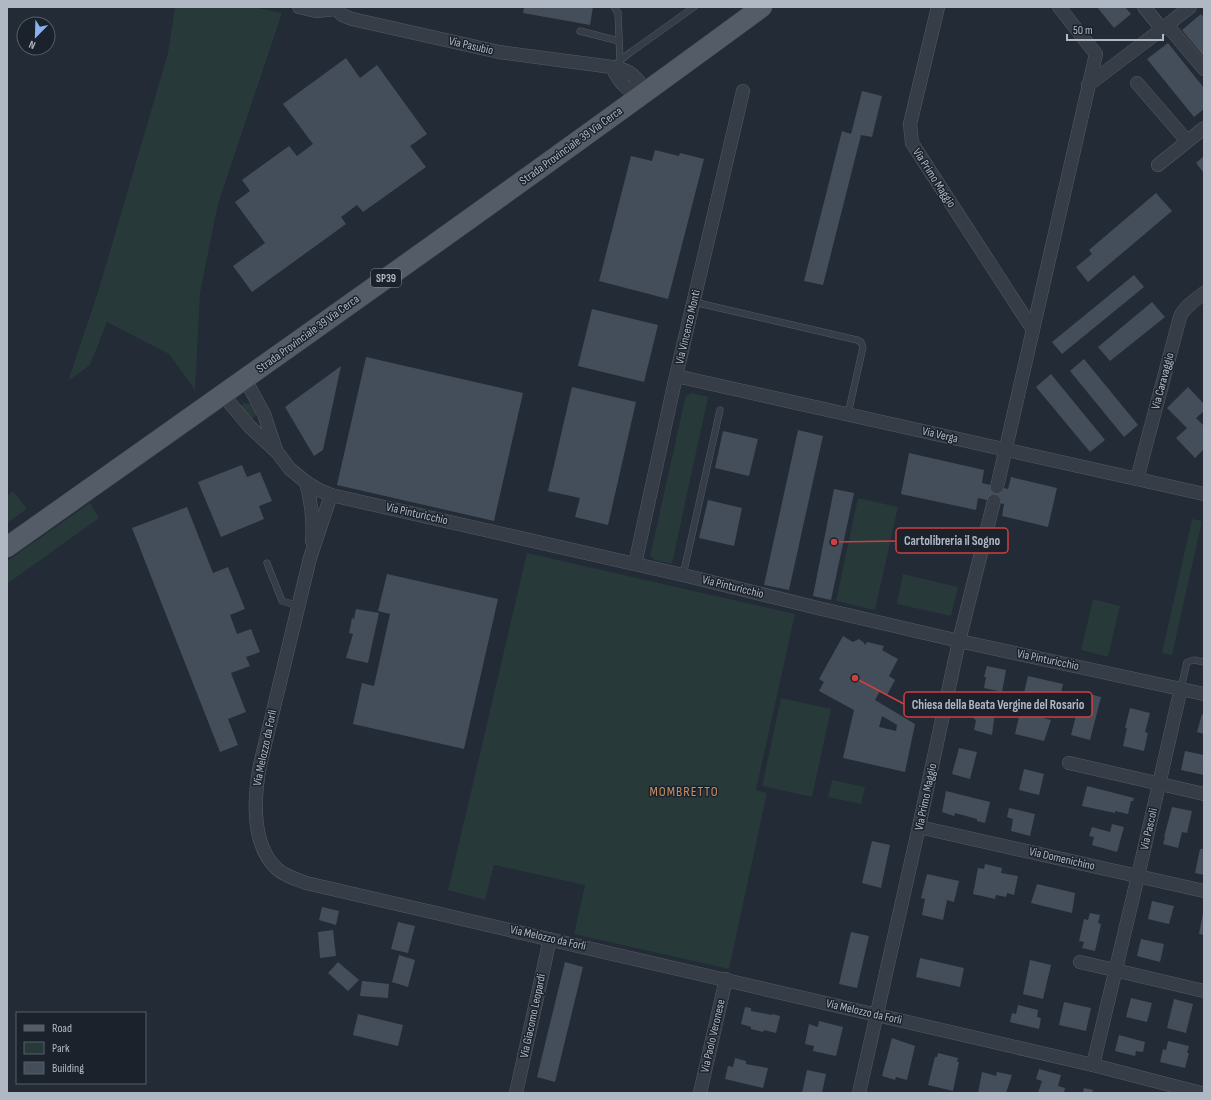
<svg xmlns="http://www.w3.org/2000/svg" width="1211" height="1100" font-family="'Sofia Sans Condensed',sans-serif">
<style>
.green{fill:#273939}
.building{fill:#444e5b;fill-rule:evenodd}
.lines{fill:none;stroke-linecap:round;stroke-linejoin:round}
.service-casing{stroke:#535b65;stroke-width:7}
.minor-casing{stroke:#535b65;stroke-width:14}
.primary-casing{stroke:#3f4650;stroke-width:21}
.service{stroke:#363d47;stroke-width:6}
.minor{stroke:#363d47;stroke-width:13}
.primary{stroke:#545c67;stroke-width:20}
.labels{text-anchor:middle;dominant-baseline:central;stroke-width:3;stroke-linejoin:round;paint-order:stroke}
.shield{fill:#1b222c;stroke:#838b96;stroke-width:1}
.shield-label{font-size:11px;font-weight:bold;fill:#b0b8c3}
.street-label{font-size:12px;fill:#b0b8c3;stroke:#1b222c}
.quarter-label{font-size:14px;letter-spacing:1px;fill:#ca9064;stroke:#1b222c}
.leader{fill:none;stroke:#d03e3f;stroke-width:1.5}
.callout-dot{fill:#d03e3f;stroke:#1b222c;stroke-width:1.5}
.callout{fill:#1b222c;stroke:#d03e3f;stroke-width:1.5}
.callout-label{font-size:13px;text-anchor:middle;font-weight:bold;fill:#b0b8c3}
</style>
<rect width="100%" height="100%" fill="#222b36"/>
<g class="green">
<path d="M175,7H254L282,13L218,204L200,293L195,390L169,354L107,322L90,365L68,381L98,292L168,53Z"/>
<path d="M692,393L708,397L672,564L655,560L650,555L651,552L685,399L686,396Z"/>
<path d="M243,403L251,404L257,414L254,418L251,419L241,407Z"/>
<path d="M13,491L27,509L7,523V496Z"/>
<path d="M858,498L898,507L875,610L836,601Z"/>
<path d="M90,503L99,518L7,584V561Z"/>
<path d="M1192,519L1202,521L1172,655L1162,653Z"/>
<path d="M527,553L795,614L756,790L767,793L729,969L574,934L585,885L494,865L485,900L448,890Z"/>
<path d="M903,574L958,587L951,616L897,604Z"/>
<path d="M1093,599L1120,606L1108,657L1081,650Z"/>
<path d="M781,698L831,709L812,797L762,786Z"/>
<path d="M832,780L865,787L861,804L828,797Z"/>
</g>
<g class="building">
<path d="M524,7H593L590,25L523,13Z"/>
<path d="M1097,7H1125L1131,14L1114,28Z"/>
<path d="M1201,14L1204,18V57L1182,30Z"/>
<path d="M1168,43L1204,88V109L1194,117L1147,59Z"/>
<path d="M346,58L360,78L377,65L427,134L410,146L426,167L363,212L357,205L341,217L346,224L252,292L233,266L265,243L235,202L250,191L242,180L289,146L297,156L313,144L283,104Z"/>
<path d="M862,91L882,96L872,137L861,135L823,285L804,281L842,131L851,134Z"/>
<path d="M655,150L679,156L680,153L704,159L668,299L599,281L631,156L652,161Z"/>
<path d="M1204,156V173L1196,163Z"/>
<path d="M1156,193L1172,211L1088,282L1076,267L1092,254L1089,250Z"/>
<path d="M1134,275L1144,287L1062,354L1052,342Z"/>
<path d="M1152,302L1165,317L1110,361L1098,347Z"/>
<path d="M592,309L658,325L644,382L578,366Z"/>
<path d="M366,357L523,393L494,521L337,485Z"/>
<path d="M1084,359L1138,425L1124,437L1070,371Z"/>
<path d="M341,366L323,450L314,456L285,407Z"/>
<path d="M1051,374L1105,440L1090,452L1036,387Z"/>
<path d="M572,387L636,402L608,525L575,517L580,498L548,491Z"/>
<path d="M1188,387L1204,404V411L1196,418L1204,426V449L1195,458L1176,438L1187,428L1167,408Z"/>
<path d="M798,430L823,436L789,590L764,585Z"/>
<path d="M723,431L758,439L749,476L715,468Z"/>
<path d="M909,453L984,470L982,483L1008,489L1011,477L1057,488L1048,527L1002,516L1004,504L978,498L976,510L901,494Z"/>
<path d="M242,465L247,477L260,472L272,501L259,506L264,519L221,537L198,482Z"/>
<path d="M834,489L854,493L831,600L813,596Z"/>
<path d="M708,500L742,508L734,546L699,538Z"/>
<path d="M187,507L213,573L228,567L245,609L230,615L237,634L251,629L260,652L246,657L250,666L231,673L246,712L228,719L238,745L220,752L132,528Z"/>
<path d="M387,574L498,599L464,749L353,724L362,683L374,686L390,614L378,611Z"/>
<path d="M356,609L379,613L368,663L346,658L353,634L349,633L352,618L354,619Z"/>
<path d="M843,636L853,642L859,639L864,643L865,645L867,642L884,646L882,650L898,659L889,676L895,680L887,695L880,691L875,700L915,724L905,772L843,758L854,710L819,691L824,682L819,679ZM882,716L897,725L896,731L879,727Z"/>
<path d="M987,666L1006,670L1002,692L984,688L986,677H984Z"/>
<path d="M1028,676L1063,684L1059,701L1024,693Z"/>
<path d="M1082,692L1101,697L1090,740L1071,735Z"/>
<path d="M977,708L995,712L992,735L974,730L976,720L974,719Z"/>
<path d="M1130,708L1150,713L1145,732L1148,733L1144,751L1123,746L1127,728H1125Z"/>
<path d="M1020,712L1051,720L1044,741L1015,734Z"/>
<path d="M1202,714L1204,715V734L1197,732Z"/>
<path d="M959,748L977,752L970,779L952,774Z"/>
<path d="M1185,751L1204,755V775L1181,770Z"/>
<path d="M1024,769L1044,774L1039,795L1019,790Z"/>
<path d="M1087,786L1134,798L1133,801H1131L1128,814L1115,811V813L1082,806Z"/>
<path d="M946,791L990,802L985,823L977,821V819L955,813L954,816L942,812Z"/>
<path d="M1172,807L1192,811L1187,833L1182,832L1178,848L1163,844L1165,837H1164Z"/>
<path d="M1009,808L1035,814L1030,836L1011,831L1013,819L1007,817Z"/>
<path d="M1112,824L1124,827L1117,852L1092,845L1094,837L1089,836L1092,827L1110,832Z"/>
<path d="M872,841L890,845L881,888L862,883Z"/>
<path d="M1200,849H1204V875L1195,873Z"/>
<path d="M985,864L1002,868L1001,873L1018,876L1014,895L1007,893L1006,897L996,895L995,899L973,894L978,868L984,869Z"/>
<path d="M927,874L959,881L954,902L947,900L943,920L922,915L925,899L921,898Z"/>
<path d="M1037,884L1075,893L1072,913L1031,903Z"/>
<path d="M1152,901L1174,906L1169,924L1148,919Z"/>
<path d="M322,907L339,911L336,925L319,920Z"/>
<path d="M1090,913L1100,915L1098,923L1101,924L1095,951L1082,948L1084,942L1079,941L1084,919L1088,920Z"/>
<path d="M1203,913H1204V935L1199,934Z"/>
<path d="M398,922L415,926L408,953L391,949Z"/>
<path d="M333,930L336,956L320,958L318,932Z"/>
<path d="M851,932L869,936L857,988L839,984Z"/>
<path d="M1141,939L1164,944L1160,962L1137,956Z"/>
<path d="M399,955L415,960L408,987L392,982Z"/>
<path d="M920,958L964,968L960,987L916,977Z"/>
<path d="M1030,960L1051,965L1043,999L1023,994Z"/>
<path d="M338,962L359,980L348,991L328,973Z"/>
<path d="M565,962L583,967L555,1082L537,1077Z"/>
<path d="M362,981L389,984L388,998L360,996Z"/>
<path d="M1131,998L1152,1003L1147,1022L1126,1017Z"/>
<path d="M1174,999L1193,1004L1186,1033L1167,1028Z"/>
<path d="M1064,1002L1091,1008L1086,1031L1059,1025Z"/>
<path d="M1018,1005L1038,1010L1037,1017L1041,1018L1039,1029L1010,1022L1012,1013L1016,1014Z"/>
<path d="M745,1007L751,1008V1011L772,1015V1014L780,1016L776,1033L764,1030L763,1032L751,1029V1027L741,1024Z"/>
<path d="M358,1014L403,1025L398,1046L353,1035Z"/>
<path d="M819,1021L843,1027L836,1056L813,1051L814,1046L805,1044L809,1024L818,1027Z"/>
<path d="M1119,1035L1145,1042L1143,1052L1136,1051L1135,1056L1115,1051Z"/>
<path d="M892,1038L915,1046L907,1080L896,1077L895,1080L882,1076Z"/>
<path d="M1168,1041L1189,1046L1187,1053H1189L1185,1068L1160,1062L1163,1049L1166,1050Z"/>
<path d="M938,1053L958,1058L957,1062H959L953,1091L928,1085L935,1057H937Z"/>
<path d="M735,1058L746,1061V1064L768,1068L763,1088L725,1079L728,1066L733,1067Z"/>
<path d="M1039,1069L1061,1075L1058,1086L1065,1088L1064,1093H1038L1042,1081L1036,1079Z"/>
<path d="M807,1070L826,1074L822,1093H802Z"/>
<path d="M982,1072L996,1076L997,1072L1012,1075L1006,1093H978Z"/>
<path d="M1084,1088L1093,1090L1092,1093H1083Z"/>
</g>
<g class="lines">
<g class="service-casing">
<g id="service">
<path d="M614,7L618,13L620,61"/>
<path d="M580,31L619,41"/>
<path d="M613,66L631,52L694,7"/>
<path d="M694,302L857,340L861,342L863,347L848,414"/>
<path d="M267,563L282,601L299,606"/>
<path d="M683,575L720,410"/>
<path d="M1181,688L1187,662L1194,660L1204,662"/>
</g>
</g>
<g class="minor-casing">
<g id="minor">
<path d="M299,7L316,11L336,9"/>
<path d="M335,7L342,15L352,19L499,52L612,67C628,70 633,73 642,86V95C625,90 620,83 612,67"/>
<path d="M938,7L910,124L912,143L1033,330"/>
<path d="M1144,7L1162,29"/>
<path d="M1167,25L1204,69"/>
<path d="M1137,83L1187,141"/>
<path d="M1088,85L1162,29L1190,7"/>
<path d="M1158,165L1204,128"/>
<path d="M676,376L1204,494"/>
<path d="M245,379L264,414L276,450"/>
<path d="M223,395L250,427L277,452L290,469L306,482L319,490L331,495L683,575L822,609L959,641L1204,694"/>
<path d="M1137,479L1180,317C1184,307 1195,300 1204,293"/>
<path d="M306,482C311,501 314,521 312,541"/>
<path d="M997,487L1096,54L1059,7"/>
<path d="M331,495L310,558L260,765C254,797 251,843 276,868C284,876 296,879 306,883L1093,1065L1201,1093"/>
<path d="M635,564L676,376L743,91"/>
<path d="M1069,763L1204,794"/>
<path d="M919,827L1204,891"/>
<path d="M1080,962L1204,991"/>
<path d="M1093,1065L1138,876L1181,688"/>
<path d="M516,1093L550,939"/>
<path d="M700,1093L726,979"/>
<path d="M859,1093L918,831L959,641L994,501"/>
</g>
</g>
<g class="primary-casing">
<path id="primary" d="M7,547C260,368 513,190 762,7"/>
</g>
<use href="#service" class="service"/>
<use href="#minor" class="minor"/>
<use href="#primary" class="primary"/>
</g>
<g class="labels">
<rect class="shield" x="371" y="269" width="30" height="18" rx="3"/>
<g class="shield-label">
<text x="386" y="278">SP39</text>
</g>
<g class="street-label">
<text transform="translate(471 46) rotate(13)">Via Pasubio</text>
<text transform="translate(571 146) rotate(-36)">Strada Provinciale 39 Via Cerca</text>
<text transform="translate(934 178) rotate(57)">Via Primo Maggio</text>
<text transform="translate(688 327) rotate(-77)">Via Vincenzo Monti</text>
<text transform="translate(308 334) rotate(-36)">Strada Provinciale 39 Via Cerca</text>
<text transform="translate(1163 381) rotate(-75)">Via Caravaggio</text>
<text transform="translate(940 435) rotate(13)">Via Verga</text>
<text transform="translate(417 514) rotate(13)">Via Pinturicchio</text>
<text transform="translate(733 587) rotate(14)">Via Pinturicchio</text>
<text transform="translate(1048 660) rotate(12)">Via Pinturicchio</text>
<text transform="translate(265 748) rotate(-78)">Via Melozzo da Forlì</text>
<text transform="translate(926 797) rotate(-78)">Via Primo Maggio</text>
<text transform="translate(1149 829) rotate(-77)">Via Pascoli</text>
<text transform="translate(1062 859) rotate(13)">Via Domenichino</text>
<text transform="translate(548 938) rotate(13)">Via Melozzo da Forlì</text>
<text transform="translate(864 1012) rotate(13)">Via Melozzo da Forlì</text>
<text transform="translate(533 1016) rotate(-78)">Via Giacomo Leopardi</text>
<text transform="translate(713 1036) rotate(-77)">Via Paolo Veronese</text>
</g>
<g class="quarter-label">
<text x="684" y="791">MOMBRETTO</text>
</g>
</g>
<path class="leader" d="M834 542L896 541M855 678L904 704"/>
<g class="callout-dot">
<circle cx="834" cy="542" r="4"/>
<circle cx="855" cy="678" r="4"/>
</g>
<g class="callout">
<rect x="896" y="528" width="112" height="25" rx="4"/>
<rect x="904" y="692" width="188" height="25" rx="4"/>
</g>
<g class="callout-label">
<text x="952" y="545">Cartolibreria il Sogno</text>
<text x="998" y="709">Chiesa della Beata Vergine del Rosario</text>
</g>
<rect width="1211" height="1100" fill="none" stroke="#b0b8c3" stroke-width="16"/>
<rect x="16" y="1012" width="130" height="72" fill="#1b222c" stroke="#575e68"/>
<rect x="24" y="1025" width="20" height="6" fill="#545c67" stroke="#575e68"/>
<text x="52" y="1032" font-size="12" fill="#b0b8c3">Road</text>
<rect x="24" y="1042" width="20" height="12" fill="#273939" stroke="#575e68"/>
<text x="52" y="1052" font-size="12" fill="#b0b8c3">Park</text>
<rect x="24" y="1062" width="20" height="12" fill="#444e5b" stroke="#575e68"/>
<text x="52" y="1072" font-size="12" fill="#b0b8c3">Building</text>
<g transform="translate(36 36) rotate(203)"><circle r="19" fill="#1b222c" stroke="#575e68"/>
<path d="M0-3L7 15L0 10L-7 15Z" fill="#8ab2ef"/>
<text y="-6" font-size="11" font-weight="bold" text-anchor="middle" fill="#b0b8c3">N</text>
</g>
<path d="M1067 34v6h96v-6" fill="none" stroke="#b0b8c3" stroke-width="2"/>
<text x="1073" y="34" font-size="12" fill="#b0b8c3" stroke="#1b222c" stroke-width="3" paint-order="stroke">50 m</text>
</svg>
